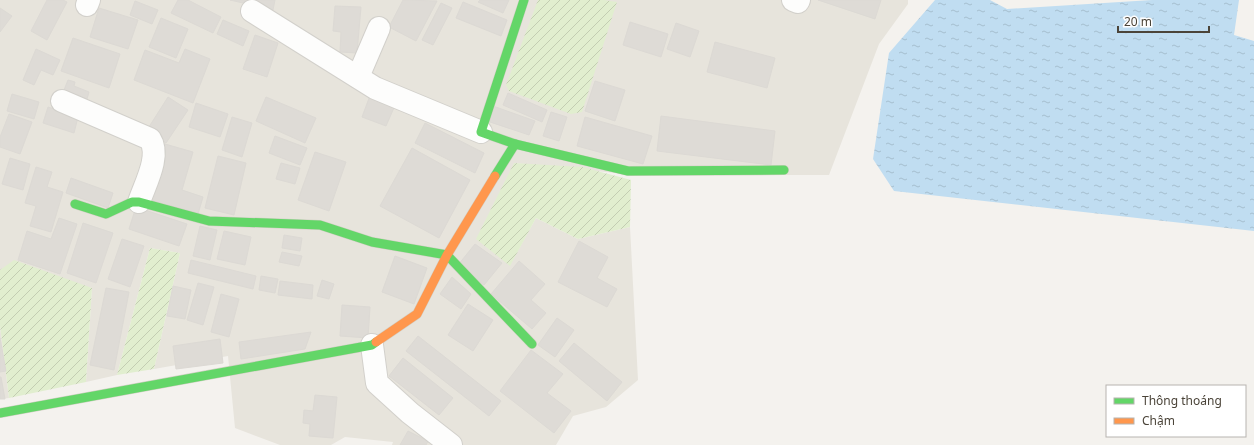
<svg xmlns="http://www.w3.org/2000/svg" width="1254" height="445" font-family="'Noto Sans',sans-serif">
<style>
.residential{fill:#e7e4dc}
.garden{fill:url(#garden-furrows)}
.water{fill:url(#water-ripples)}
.building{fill:#dedbd6;stroke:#dcd9d4}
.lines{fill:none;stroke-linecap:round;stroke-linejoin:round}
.street-casing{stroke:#d2d0cb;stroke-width:24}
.fast-casing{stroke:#d3cfc5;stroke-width:10}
.slow-casing{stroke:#d3cfc5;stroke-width:10}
.street{stroke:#fdfdfc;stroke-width:22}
.fast{stroke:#63d668;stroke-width:9}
.slow{stroke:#ff974d;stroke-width:9}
</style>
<defs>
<pattern id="garden-furrows" width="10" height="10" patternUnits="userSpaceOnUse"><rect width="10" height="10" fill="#e1eecf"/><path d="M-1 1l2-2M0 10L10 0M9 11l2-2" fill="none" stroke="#c3cdb2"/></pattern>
<pattern id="water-ripples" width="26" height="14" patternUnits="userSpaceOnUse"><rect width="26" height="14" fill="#c0ddf1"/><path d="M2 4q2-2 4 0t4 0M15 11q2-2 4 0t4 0" fill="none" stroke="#a6bfcf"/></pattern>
</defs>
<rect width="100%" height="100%" fill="#f4f2ee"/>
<g class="residential">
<path d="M0,0H908V4L879,44L829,175H636L514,163L510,265L536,218L578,239L630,227L638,380L606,407L573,416L556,445H392L393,442L345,437L331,445H280L235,428L228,356L154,369L180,253L150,248L117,375L86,382L92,288L0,270Z"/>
<path d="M0,326L9,398L0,399Z"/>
</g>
<g class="garden">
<path d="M538,0H604L617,2L582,112L571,114L509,91L506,85Z"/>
<path d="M514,163L582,167L631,180L630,227L578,239L536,218L510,266L476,239Z"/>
<path d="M150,248L180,253L154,369L117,375Z"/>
<path d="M14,260L92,288L86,382L9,398L0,326V270Z"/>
</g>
<path class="water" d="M935,0H990L1007,9L1152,0H1239L1234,35L1254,41V231L894,191L873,159L889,53Z"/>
<g class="building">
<path d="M47,0H63L67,2L47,40L31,31Z"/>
<path d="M178,0H188L221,17L213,33L171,13Z"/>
<path d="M230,0H275L273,10Z"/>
<path d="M403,0L437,1L416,41L389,27Z"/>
<path d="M480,0H509L503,13L478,2Z"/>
<path d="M818,0H881L875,19Z"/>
<path d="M135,1L158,10L152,24L130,15Z"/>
<path d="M463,2L507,20L501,36L456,18Z"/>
<path d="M441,3L452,8L433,45L422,40Z"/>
<path d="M335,6L361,7L357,53L340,52L341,32L333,31Z"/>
<path d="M0,8L12,16L0,32Z"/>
<path d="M99,8L138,20L128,49L90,37Z"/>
<path d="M161,18L188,29L176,58L149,47Z"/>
<path d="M223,20L249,31L243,46L217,34Z"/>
<path d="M630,22L668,34L661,57L623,45Z"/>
<path d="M676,23L699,31L690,57L667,49Z"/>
<path d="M255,35L278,43L267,77L243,69Z"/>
<path d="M73,38L120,54L109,88L61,71Z"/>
<path d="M715,42L775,58L767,88L707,72Z"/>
<path d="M36,49L60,60L53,75L41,70L34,85L23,80Z"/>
<path d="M185,49L210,59L193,103L134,80L145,50L179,63Z"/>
<path d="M68,80L75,82L74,86L89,92L87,99L64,90Z"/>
<path d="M595,81L625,90L615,121L585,111Z"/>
<path d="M371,93L396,103L386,126L362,117Z"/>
<path d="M508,93L547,110L542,122L503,105Z"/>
<path d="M12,94L39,102L34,119L7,111Z"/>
<path d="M168,97L188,110L166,143L147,130Z"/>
<path d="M266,97L316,118L305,143L256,121Z"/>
<path d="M196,103L228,114L220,137L189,127Z"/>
<path d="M493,106L535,121L529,135L487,121Z"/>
<path d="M48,107L78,117L74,133L43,123Z"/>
<path d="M551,112L567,117L559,141L543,136Z"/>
<path d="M9,114L32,122L20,154L0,147V137Z"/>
<path d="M661,116L775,131L771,165L657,151Z"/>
<path d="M232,117L252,123L242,157L222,150Z"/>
<path d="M585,117L652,136L643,164L577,146Z"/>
<path d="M425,123L484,153L475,173L415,143Z"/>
<path d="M275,136L307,148L300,165L269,153Z"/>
<path d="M165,144L193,152L182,190L203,197L198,214L149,200Z"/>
<path d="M412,148L470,180L439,238L380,206Z"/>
<path d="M315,152L346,162L329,211L298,200Z"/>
<path d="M218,156L246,163L234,215L205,208Z"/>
<path d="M10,158L30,164L23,190L2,184Z"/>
<path d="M281,163L300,168L295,184L276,179Z"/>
<path d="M36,167L52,172L47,187L63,192L51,232L30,226L36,206L25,203Z"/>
<path d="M71,178L113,193L108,208L66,193Z"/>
<path d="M136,207L187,224L179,246L129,229Z"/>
<path d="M59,218L77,224L60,274L18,260L27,231L51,239Z"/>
<path d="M83,223L113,233L96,283L67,273Z"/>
<path d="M200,226L217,230L210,260L193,256Z"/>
<path d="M224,231L251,237L245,265L217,259Z"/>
<path d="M284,235L302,238L300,251L282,248Z"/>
<path d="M122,239L144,246L130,287L108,279Z"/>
<path d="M579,241L608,257L597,278L617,289L607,307L558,282Z"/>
<path d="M475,244L502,263L484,285L458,265Z"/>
<path d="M282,252L302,256L299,266L279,262Z"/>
<path d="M395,256L427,268L414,304L382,292Z"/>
<path d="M191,260L256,276L253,289L188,273Z"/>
<path d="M519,261L545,284L531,300L546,313L532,329L491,294Z"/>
<path d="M261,276L278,279L275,293L259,290Z"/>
<path d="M452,277L471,294L461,309L440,294Z"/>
<path d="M322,280L334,284L329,299L317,296Z"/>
<path d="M280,281L313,285L312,299L278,295Z"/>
<path d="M198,283L214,287L203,325L187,320Z"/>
<path d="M173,286L191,290L185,319L167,316Z"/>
<path d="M106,288L129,292L114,370L90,365Z"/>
<path d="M221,294L239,299L229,337L211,332Z"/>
<path d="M468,304L493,320L473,351L448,335Z"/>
<path d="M342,305L370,307L368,338L340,336Z"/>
<path d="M557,318L574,330L555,357L538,345Z"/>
<path d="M311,332L305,349L241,359L239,342Z"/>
<path d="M418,336L501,401L489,416L406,351Z"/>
<path d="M0,338L6,371L0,372Z"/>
<path d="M220,339L223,363L176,369L173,346Z"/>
<path d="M574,343L622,382L607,401L559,361Z"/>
<path d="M531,350L563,374L547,393L571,411L554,433L500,391Z"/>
<path d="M403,358L453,398L439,415L389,376Z"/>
<path d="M0,377H1L5,399H0Z"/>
<path d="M315,395L337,397L333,438L309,436L310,424L303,423L304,410L313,411Z"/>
<path d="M408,431L428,441L426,445H400Z"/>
</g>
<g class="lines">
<g class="street-casing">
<g id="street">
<path d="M793,0L798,2L799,0"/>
<path d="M87,5L89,0"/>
<path d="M252,11L375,88L481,132"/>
<path d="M358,77L379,28"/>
<path d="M62,101L150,139C161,156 145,184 139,202"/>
<path d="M372,345L377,383L410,413L451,445"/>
</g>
</g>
<g class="fast-casing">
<g id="fast">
<path d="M515,144L628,171L784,170"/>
<path d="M495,176L515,144L481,132L524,0"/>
<path d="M75,204L106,214L132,202H139L209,221L320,225L372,242L447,255L532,344"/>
<path d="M0,413L372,345L376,342"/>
</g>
</g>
<g class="slow-casing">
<path id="slow" d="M376,342L417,314L447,255L495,176"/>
</g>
<use href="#street" class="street"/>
<use href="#fast" class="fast"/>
<use href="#slow" class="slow"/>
</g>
<rect x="1106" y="385" width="140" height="52" fill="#ffffff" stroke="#b7b4b0"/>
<rect x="1114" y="398" width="20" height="6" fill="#63d668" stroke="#b7b4b0"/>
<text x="1142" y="405" font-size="12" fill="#4b4439">Thông thoáng</text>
<rect x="1114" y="418" width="20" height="6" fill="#ff974d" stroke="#b7b4b0"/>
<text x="1142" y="425" font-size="12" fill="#4b4439">Chậm</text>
<path d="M1118 26v6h91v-6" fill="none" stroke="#4b4439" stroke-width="2"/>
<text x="1124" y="26" font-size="12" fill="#4b4439" stroke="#ffffff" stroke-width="3" paint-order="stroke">20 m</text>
</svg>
